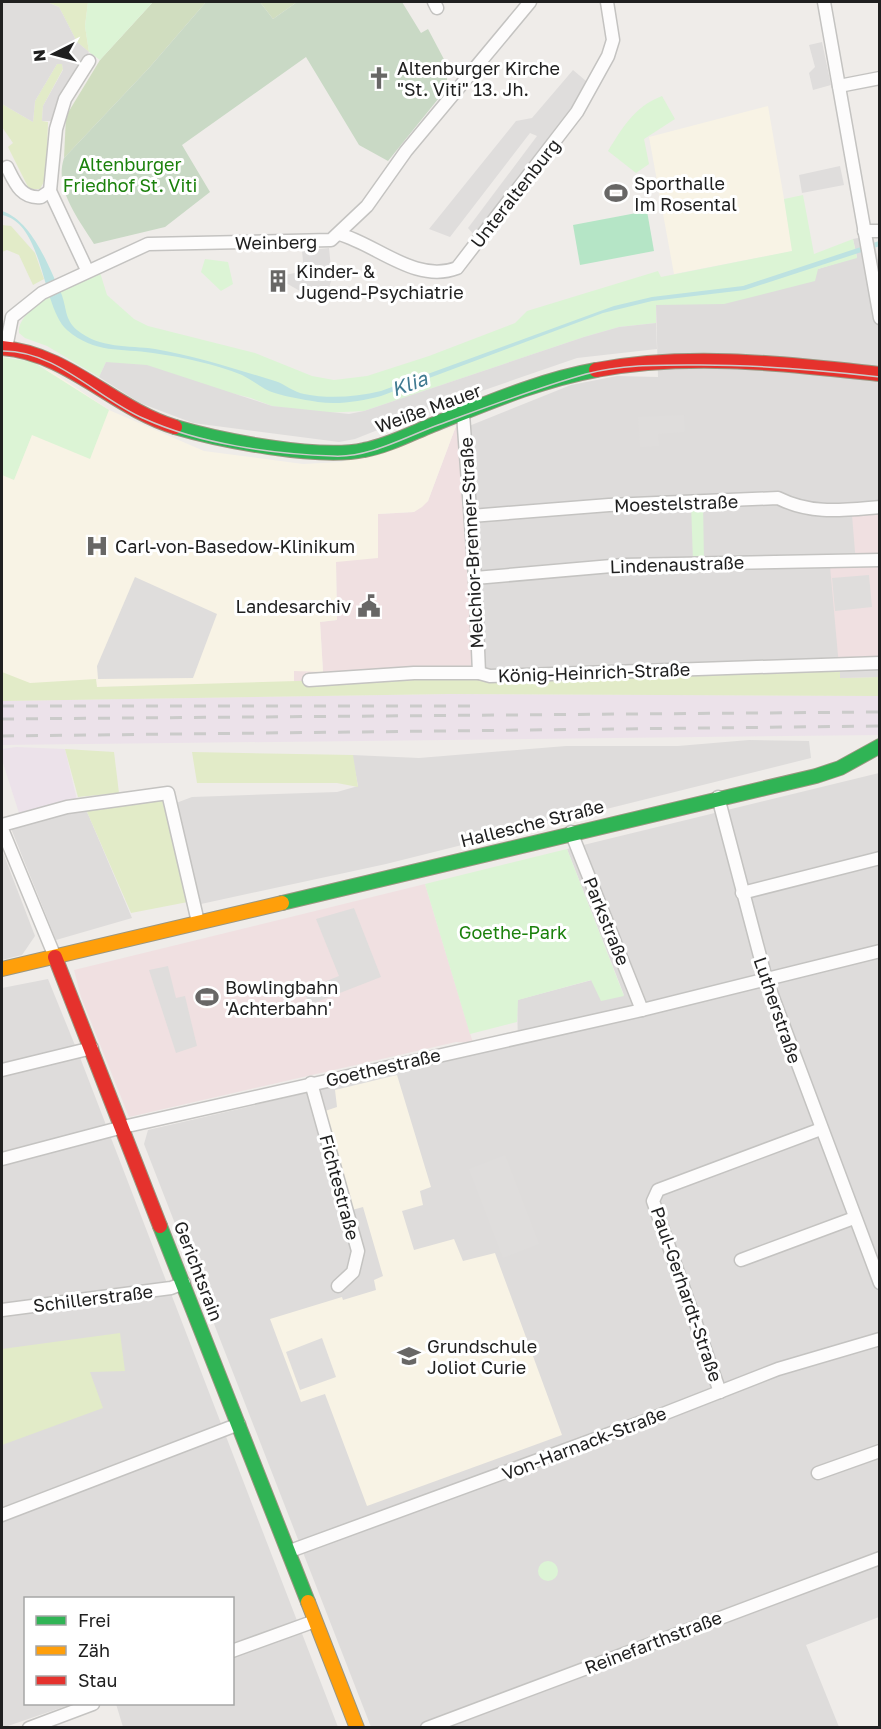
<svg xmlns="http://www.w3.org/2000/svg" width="881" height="1729" font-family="'Golos Text',sans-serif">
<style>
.residential{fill:#dedcdb}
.commercial{fill:#f0e0e1}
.industrial{fill:#ece2ea}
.education{fill:#f8f3e5}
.grass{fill:#e2ebc8}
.forest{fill:#d0ddbf}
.cemetery{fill:#c9d9c5}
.park{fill:#dcf4d5}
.pitch{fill:#b5e5c6}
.parking{fill:#dfdddc}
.water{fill:#bde2e1}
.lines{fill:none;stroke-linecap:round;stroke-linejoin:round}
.street-casing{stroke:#c4c3c1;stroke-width:15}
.fast-casing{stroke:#9a9680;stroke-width:16}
.slow-casing{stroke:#9a9680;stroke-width:16}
.jam-casing{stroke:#9a9680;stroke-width:16}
.street{stroke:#fdfcfc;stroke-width:12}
.fast{stroke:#30b455;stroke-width:14}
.slow{stroke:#ff9f0a;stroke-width:14}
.jam{stroke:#e5322d;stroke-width:14}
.tram{stroke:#cbcbca;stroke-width:1.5}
.rail{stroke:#cbcbca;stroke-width:3;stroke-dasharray:12 12;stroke-linecap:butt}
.labels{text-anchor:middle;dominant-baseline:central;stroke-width:6;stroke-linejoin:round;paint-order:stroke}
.poi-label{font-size:18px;fill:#202020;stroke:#fff;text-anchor:start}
.park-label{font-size:18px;fill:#1b810c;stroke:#fff}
.street-label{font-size:18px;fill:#202020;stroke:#fff}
.water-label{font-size:20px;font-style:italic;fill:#407a91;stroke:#fff}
</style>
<rect width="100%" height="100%" fill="#efece9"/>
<g class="residential">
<path d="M873,235L880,269L879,512L856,564L840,670L477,678L464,428L571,385L617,376L658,377L656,305L818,269L857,257L853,239Z"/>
<path d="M749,740L809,741L811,758L386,864L201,904L176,803L192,797L337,792L358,786L352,755L419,758L566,746H678Z"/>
<path d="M879,773V1617L806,1645L839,1727H371L144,1144L148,1130L518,1044L517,1000L592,980L624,995L567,849Z"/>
<path d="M85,807L132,918L56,940L10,826Z"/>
<path d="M2,850L35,936L22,955L2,960Z"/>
<path d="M48,979L81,1060L338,1727H123L116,1704H232V1598H26V1704H72L2,1728V988Z"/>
</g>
<g class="commercial">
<path d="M456,426L464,428L477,678L466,676L294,683V671H323L320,622L337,620L336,562L378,514L414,512L428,501Z"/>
<path d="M879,512V677L840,678L830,566L856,564L852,515Z"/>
<path d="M425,884L473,1043L456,1042L129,1117L81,997L74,970Z"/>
</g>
<g class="industrial">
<path d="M449,694L879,696L880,735L2,745V701Z"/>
<path d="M16,747L65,749L77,800L19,813L2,760V749Z"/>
</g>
<g class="education">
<path d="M768,106L793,251L674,274L649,137Z"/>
<path d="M2,357L51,371L109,410L204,451L303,464L341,462L456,426L428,501L422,507L414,512L378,514V558L336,562L337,620L320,622L323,672L294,671V683L2,689Z"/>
<path d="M397,1075L431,1187L420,1191L423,1205L402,1211L414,1250L454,1239L463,1261L495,1253L562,1435L367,1506L325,1394L301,1402L270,1319L342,1297L343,1300L376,1290L374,1280L383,1276L363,1207L352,1210L325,1111L337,1107L335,1090Z"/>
</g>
<g class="grass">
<path d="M47,2H88L85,26L89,52L77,42L59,7Z"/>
<path d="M57,64H62L63,69L43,106L42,121L48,122L46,178L40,189H29L8,147L13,143L2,127V104L33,122L35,101Z"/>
<path d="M2,225L11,226L35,253L44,279L33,285L19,255L7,250L2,252Z"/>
<path d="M840,670V678L879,677L880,696L449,694L2,701V672L30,683L96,679L97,687L466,676Z"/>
<path d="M65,749L114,752L119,793L78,797Z"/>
<path d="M192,752L353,755L358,787L337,783H197Z"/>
<path d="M168,793L193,901L131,913L84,805Z"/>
<path d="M120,1333L125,1371L90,1372L103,1408L2,1445V1349Z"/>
</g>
<g class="forest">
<path d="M153,2H206L149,68L64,158L66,116L100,60Z"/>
<path d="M260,2H297L273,19Z"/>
</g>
<path class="cemetery" d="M206,2H260L273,19L297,2H402L421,33L428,29L447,65V88L388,161L359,145L306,57L182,145L210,192L165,227L94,244C78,218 54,189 64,158L149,68Z"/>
<g class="park">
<path d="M88,2H153L100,60L89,52L85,26Z"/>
<path d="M662,96L675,119L644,139L649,164L636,173L608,151C623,127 634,107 662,96Z"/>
<path d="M803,195L814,254L853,239L857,258L818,269L815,281L724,304L656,305V323L619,327L584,337L364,411L323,413L272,406L251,398L106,362L99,377L47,346L25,338L19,333C17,306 78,281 99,269L107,295L134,319L148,326L255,353L312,376L334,380L367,376L429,356L515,323L527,311L658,271L661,277L792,251L784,199Z"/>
<path d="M205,259L228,262L233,284L221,291L201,272Z"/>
<path d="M2,357L33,362L109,410L90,459L32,435L14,480L2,475Z"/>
<path d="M691,502H703L704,562H693Z"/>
<path d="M567,849L624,996L601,1001L591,980L518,1000L517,1022L470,1034L425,884Z"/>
<circle cx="548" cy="1571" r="10"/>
</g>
<path class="pitch" d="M647,211L654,251L580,265L573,225Z"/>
<g class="parking">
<path d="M2,2H47L59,7L77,42L89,52L62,94L52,121H42L43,106L63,70L62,64H57L35,101L33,122L2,104Z"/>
<path d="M822,42L831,85L813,90L809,73L815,67L809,45Z"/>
<path d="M573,70L592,86L475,236L468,228L537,136L530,133L450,237L429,229L516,121L532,118Z"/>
<path d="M840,166L844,185L802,193L799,175Z"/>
<path d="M329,248L332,278L325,301L312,298L286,283L285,275L304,271L302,251Z"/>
<path d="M656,323L657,349L577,358L438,406L355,439L339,442L193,423L140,403L99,377L106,362L147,365L272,406L349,414L364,411L584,337L619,327Z"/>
<path d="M684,415L685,432L658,434L659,446L640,447L638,417Z"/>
<path d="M869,575L872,607L835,611L832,578Z"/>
<path d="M135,577L217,614L193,678L98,679L97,666Z"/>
<path d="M879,669V677L840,678V670Z"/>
<path d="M354,908L381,977L309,1005L304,990L339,976L316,919Z"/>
<path d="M168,966L176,998L185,996L197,1046L176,1053L149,970Z"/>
<path d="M505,1155L539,1244L503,1258L469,1169Z"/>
<path d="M322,1338L336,1377L300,1390L286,1352Z"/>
</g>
<path class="water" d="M2,211C32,221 48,265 61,293C67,307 64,319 77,330C100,349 128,345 155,349C196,356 235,369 275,381C285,384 293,392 304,394C329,399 356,397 381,391L614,306L652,297L743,286L876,242L879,241L880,246L745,290L652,301L603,313L381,396C361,401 339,405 318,402C305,400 275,395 265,389C257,384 250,379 242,375C215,364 182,357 153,353C121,348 95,354 67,330C42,308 44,223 2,215Z"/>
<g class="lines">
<g class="street-casing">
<g id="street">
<path d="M434,2L437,8"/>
<path d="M824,2L880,318"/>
<path d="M839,86L880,78"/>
<path d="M7,167C15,183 21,199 41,197L50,191"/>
<path d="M864,231H880"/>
<path d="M339,234C376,244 416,284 457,268L577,112L608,56L613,40L607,2"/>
<path d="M87,270L50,191L56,129L65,99L89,61"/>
<path d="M6,348L12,317L42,293L148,244L331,240L367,206L406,151L530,2"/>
<path d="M463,414L475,578L479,673"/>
<path d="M471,516L609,505L778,498C812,515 843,510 880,507"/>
<path d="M475,578L623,565L880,560"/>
<path d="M309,680L414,673H479L490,676L880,663"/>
<path d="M718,797L766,979L880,1283"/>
<path d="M2,825L67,807L168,793L198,922"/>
<path d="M2,829L55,957"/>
<path d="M571,832L642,1010"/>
<path d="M742,893L880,858"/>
<path d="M2,1070L92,1048"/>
<path d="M311,1083L358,1251L353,1272L338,1286"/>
<path d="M2,1159L123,1127L642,1010L880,951"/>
<path d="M741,1260L854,1218"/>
<path d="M2,1310L171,1288L184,1283"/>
<path d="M720,1392L653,1201L658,1190L821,1129"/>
<path d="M818,1473L880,1451"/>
<path d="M2,1515L239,1424"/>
<path d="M290,1551L658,1416L778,1369L880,1339"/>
<path d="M232,1651L315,1621"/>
<path d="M29,1728L93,1704"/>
<path d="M427,1728L880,1558"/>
</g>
</g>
<g class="fast-casing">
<g id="fast">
<path d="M175,427C219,440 319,460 364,450C387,446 410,434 432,425C485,404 540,380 596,370"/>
<path d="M282,903L816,776L840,768L880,746"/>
<path d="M160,1226L308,1602"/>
</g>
</g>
<g class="slow-casing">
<g id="slow">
<path d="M2,969L282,903"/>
<path d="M308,1602L357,1728"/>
</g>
</g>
<g class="jam-casing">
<g id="jam">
<path d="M2,348C68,353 113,408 175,427"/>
<path d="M596,370C691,352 786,364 880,374"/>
<path d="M55,957L160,1226"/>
</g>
</g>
<use href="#street" class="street"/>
<use href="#fast" class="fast"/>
<use href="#slow" class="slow"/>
<use href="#jam" class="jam"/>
<path class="tram" d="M2,351C56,350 98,399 145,419C200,444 273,454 333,456C369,458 405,437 438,425C487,407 536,388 586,374C623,364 663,365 701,365C761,365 820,370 880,377"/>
<g class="rail">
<path d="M2,706H475"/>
<path d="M2,719L880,712"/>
<path d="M2,736L880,726"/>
</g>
</g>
<defs>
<g id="church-bare" transform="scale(1.8)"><path d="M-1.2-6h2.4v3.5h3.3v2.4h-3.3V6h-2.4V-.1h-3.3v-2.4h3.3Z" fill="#686766" stroke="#fff" stroke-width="2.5" paint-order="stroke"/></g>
<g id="stadium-bare" transform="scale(1.8)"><path d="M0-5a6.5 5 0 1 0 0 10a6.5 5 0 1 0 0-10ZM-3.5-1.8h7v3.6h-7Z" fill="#686766" stroke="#fff" stroke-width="2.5" paint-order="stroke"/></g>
<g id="building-bare" transform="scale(1.8)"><path d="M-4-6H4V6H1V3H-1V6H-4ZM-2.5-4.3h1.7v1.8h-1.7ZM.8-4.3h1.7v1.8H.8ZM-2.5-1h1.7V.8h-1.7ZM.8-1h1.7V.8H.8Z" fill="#686766" stroke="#fff" stroke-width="2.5" paint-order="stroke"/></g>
<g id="hospital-bare" transform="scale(1.8)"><path d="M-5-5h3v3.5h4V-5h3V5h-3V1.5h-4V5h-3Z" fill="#686766" stroke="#fff" stroke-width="2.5" paint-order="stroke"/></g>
<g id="civic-bare" transform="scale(1.8)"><path d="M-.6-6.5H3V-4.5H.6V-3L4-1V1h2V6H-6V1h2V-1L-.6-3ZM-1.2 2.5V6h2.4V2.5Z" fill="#686766" stroke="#fff" stroke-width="2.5" paint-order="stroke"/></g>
<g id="school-bare" transform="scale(1.8)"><path d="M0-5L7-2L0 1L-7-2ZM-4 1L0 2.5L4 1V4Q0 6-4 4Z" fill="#686766" stroke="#fff" stroke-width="2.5" paint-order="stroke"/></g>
</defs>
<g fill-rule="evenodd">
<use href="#church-bare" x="379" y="78"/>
<use href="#stadium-bare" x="616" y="193"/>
<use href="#building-bare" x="278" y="281"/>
<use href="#hospital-bare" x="97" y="546"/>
<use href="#civic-bare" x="369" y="606"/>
<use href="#stadium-bare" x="207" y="997"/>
<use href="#school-bare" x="409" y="1356"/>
</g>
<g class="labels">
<g class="poi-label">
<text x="397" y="68">Altenburger Kirche<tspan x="397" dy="21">"St. Viti" 13. Jh.</tspan></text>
<text x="634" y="183">Sporthalle<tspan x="634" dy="21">Im Rosental</tspan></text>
<text x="296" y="271">Kinder- &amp;<tspan x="296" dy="21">Jugend-Psychiatrie</tspan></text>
<text x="115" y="546">Carl-von-Basedow-Klinikum</text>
<text x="351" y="606" text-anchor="end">Landesarchiv</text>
<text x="225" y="987">Bowlingbahn<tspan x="225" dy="21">'Achterbahn'</tspan></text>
<text x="427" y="1346">Grundschule<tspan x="427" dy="21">Joliot Curie</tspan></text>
</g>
<g class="park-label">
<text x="130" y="164">Altenburger<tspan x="130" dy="21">Friedhof St. Viti</tspan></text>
<text x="513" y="932">Goethe-Park</text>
</g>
<g class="street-label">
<text transform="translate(515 193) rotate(-52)">Unteraltenburg</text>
<text transform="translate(276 242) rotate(-1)">Weinberg</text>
<text transform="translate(428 408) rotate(-20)">Weiße Mauer</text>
<text transform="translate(676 503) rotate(-2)">Moestelstraße</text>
<text transform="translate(471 543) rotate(-93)">Melchior-Brenner-Straße</text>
<text transform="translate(677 564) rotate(-2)">Lindenaustraße</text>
<text transform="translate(594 672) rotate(-2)">König-Heinrich-Straße</text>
<text transform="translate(532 823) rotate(-14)">Hallesche Straße</text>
<text transform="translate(607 921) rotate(68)">Parkstraße</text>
<text transform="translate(778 1010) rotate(71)">Lutherstraße</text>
<text transform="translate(383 1067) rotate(-13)">Goethestraße</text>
<text transform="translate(340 1187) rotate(75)">Fichtestraße</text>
<text transform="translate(199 1271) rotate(69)">Gerichtsrain</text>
<text transform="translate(687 1294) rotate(71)">Paul-Gerhardt-Straße</text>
<text transform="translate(93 1298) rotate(-7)">Schillerstraße</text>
<text transform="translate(584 1443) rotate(-21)">Von-Harnack-Straße</text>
<text transform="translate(653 1642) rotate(-21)">Reinefarthstraße</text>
</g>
<g class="water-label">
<text transform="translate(409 383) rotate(-20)">Klia</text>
</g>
</g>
<rect width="881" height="1729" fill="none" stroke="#202020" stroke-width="6"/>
<rect x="24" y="1597" width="210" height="108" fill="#ffffff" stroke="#a6a6a6" stroke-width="1.5"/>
<rect x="36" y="1616" width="30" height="9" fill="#30b455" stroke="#a6a6a6" stroke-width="1.5"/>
<text x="78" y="1627" font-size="18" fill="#202020">Frei</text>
<rect x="36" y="1646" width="30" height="9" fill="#ff9f0a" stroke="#a6a6a6" stroke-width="1.5"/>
<text x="78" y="1657" font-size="18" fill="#202020">Zäh</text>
<rect x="36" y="1676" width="30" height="9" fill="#e5322d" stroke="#a6a6a6" stroke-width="1.5"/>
<text x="78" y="1687" font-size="18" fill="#202020">Stau</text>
<g transform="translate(54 54) rotate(264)" stroke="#ffffff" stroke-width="4.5" paint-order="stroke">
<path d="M0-4.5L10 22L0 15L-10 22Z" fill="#202020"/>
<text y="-9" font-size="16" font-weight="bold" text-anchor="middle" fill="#202020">N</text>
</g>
</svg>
